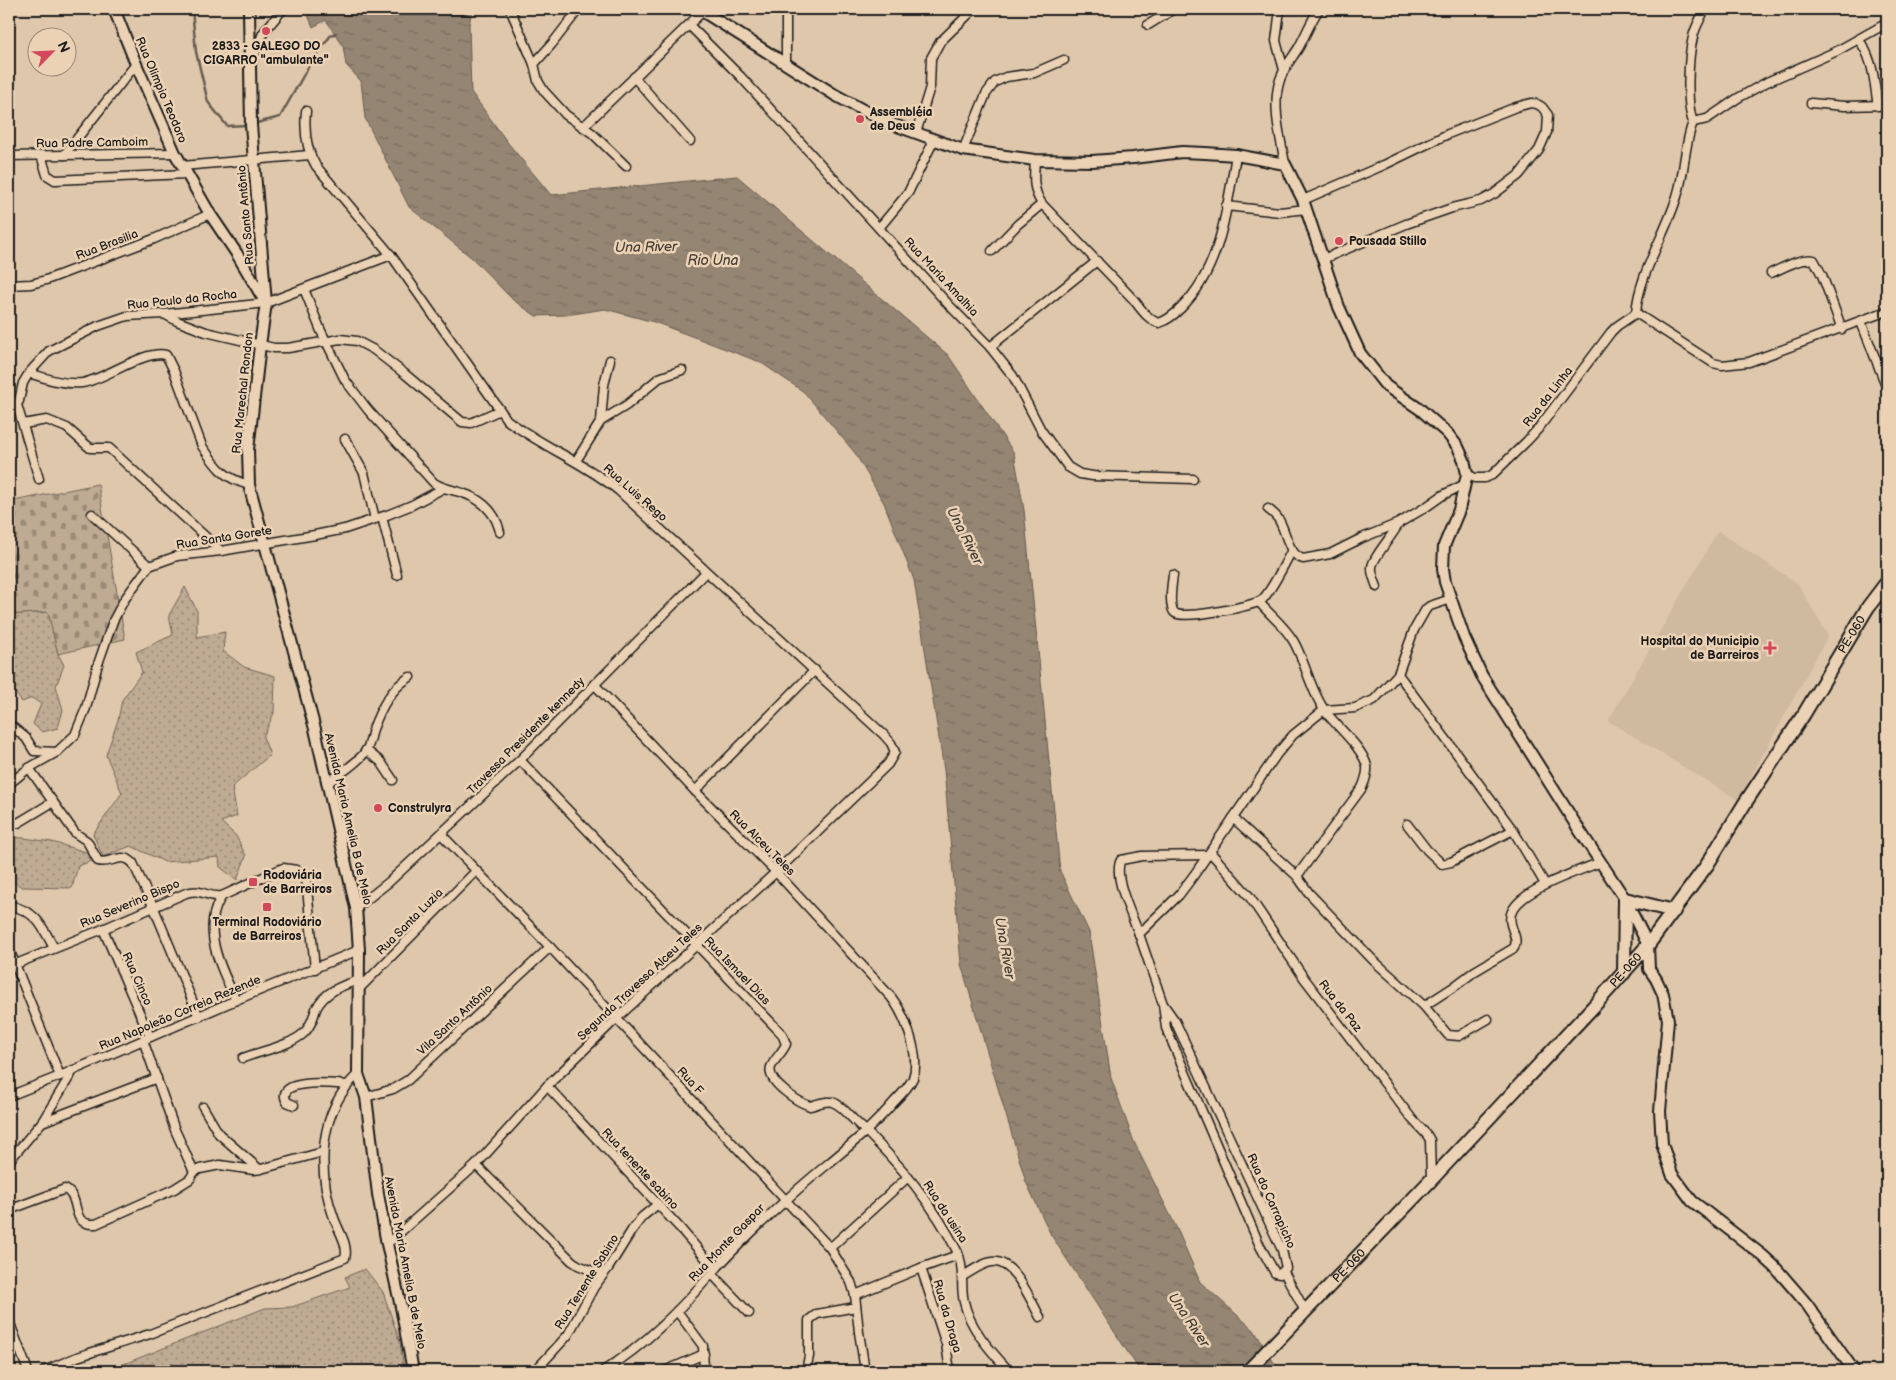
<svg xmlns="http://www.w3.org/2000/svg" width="1896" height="1380" font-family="'Balsamiq Sans',sans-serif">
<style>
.built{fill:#cfb99f}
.grass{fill:url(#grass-dots);stroke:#6e6458}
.cemetery{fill:url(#cemetery-stones);stroke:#6e6458}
.water{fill:url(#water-ripples);stroke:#655b50}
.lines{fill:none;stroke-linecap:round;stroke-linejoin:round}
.stream{stroke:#655b50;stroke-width:2.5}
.minor-casing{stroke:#1c1c1c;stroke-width:11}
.tertiary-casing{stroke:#1c1c1c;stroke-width:14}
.primary-casing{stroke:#1c1c1c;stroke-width:16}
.minor{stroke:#ecd2b4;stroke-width:8}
.tertiary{stroke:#ecd2b4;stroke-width:10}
.primary{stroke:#ecd2b4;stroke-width:12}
.poi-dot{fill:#d1495b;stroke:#ecd2b4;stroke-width:2}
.labels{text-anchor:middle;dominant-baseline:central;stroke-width:5;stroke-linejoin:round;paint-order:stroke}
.poi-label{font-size:12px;font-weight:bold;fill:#1c1c1c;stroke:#ecd2b4;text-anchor:start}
.street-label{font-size:12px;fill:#1c1c1c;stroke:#ecd2b4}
.water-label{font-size:14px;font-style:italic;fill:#46413a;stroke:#ecd2b4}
</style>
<defs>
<pattern id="grass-dots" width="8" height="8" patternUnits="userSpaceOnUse" patternTransform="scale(1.25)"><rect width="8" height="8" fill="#bfab93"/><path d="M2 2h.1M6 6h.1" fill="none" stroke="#9a8a77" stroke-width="1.8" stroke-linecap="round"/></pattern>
<pattern id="cemetery-stones" width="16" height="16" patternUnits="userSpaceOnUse" patternTransform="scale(1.25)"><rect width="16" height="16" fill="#bfab93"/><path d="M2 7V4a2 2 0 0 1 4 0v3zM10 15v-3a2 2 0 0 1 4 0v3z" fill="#9a8a77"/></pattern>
<pattern id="water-ripples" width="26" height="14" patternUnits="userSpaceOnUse" patternTransform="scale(1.25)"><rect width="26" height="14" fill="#958573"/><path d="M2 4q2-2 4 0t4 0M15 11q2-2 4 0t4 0" fill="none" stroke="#796c5e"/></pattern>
</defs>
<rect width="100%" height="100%" fill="#dfc7ab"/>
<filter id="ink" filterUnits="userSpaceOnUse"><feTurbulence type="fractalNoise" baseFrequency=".02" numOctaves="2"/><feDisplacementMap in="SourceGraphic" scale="10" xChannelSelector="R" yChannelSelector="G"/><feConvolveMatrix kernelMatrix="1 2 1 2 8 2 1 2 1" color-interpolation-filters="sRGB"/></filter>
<g filter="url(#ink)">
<path class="built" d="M1718,531L1798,584L1828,636L1738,800L1608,721Z"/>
<g class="grass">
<path d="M185,587L197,611V637L225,632L223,651L244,667L275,676L274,713L263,737L270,755L232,787L237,816L221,822L236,836L246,856L237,880L220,867L219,857L165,862L131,846L78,866L72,888L22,887L9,879V837L24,838L52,842L103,857L93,834L122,793L106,755L118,720L122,700L142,672L136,652L173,635L169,615Z"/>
<path d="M48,612L58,654L64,665L56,686L63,710L58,728L42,732L33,724L41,704L32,698L22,702L14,691L9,696V615Z"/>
<path d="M365,1269L383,1292L400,1342L404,1371H106L265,1308L292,1307L350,1287L345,1277Z"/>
</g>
<path class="cemetery" d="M98,484L125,639L58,654L48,612L9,615V502Z"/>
<path class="water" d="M314,9H472L469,25L471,92L508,143L551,195L737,176L948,355L1014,453L1024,510L1060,871L1089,932L1111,1078L1134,1142L1178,1231L1200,1282L1254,1330L1279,1371H1140L1051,1235L1026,1182L961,964L944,770L914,580L884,503L855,453L804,392L760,362L654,322L605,309L566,315L536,316L513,300L472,258L409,207L365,118L361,81L346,65L343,46L326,20L313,27L308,15Z"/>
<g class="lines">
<g class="stream">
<path d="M192,9L196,52L208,102L227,126L248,125"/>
<path d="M253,124L280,117L311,62L331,35L336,33"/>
</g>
<g class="minor-casing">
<g id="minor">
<path d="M510,9L534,64L538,81L544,91L566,115L592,133L626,166"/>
<path d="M1280,9L1276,41L1284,70"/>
<path d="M9,10V9"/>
<path d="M689,25L741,77L948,304L990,347L1013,376L1041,430L1068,467L1080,474L1093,476L1193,479"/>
<path d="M1148,25L1174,9"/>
<path d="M1858,39C1874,58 1874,83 1878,106"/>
<path d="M786,63V9"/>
<path d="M534,64L552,44L579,9"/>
<path d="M251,65L263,33L283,9"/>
<path d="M634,77L690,141"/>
<path d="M1811,103L1844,106L1887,105"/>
<path d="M306,111C304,131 306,149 316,166L391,255L507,420C543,447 585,463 619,491L884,735L891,743L895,752L888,764L776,872L617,1018L547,1086L476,1165L387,1244"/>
<path d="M1693,122L1707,119L1738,98L1767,82L1837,51L1887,23"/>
<path d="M583,127L702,12"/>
<path d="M916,133L930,87L931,58L940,42L974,9"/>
<path d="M963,150L986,94L995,82L1006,77L1034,73L1064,60"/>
<path d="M41,155L47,175L55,180L186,174"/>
<path d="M64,155L136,64"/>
<path d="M9,156L175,153"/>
<path d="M1285,164C1281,139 1273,112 1278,87C1281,71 1291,60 1299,47C1306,34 1311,21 1319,9"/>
<path d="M182,166L310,155"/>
<path d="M1303,200L1384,165L1448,134L1516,107L1531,103L1537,104L1542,107L1548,115L1547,132L1539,150L1519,175L1494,194L1481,201L1452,208L1406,224L1323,259"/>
<path d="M1042,204L1134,300C1141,309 1148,320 1159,323C1168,320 1174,315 1181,308C1221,269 1227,207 1236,155"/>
<path d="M1226,206L1280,212L1306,209"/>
<path d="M879,228L908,193L934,140"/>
<path d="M992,251L1018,224L1042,204C1032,189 1034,177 1035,160"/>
<path d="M1771,273C1783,268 1801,257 1814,260L1822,275L1842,329"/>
<path d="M9,285L31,284L46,280L154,239L210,214"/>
<path d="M304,289L321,331L345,380L368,410L434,483C442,488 447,489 456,491C479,497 495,509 500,532"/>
<path d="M1636,313C1639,272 1667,233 1678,193C1685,170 1684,145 1693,122C1686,104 1688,57 1693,37C1695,27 1701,18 1705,9"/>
<path d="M1636,313L1713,363L1722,365L1749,362L1887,311"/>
<path d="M164,314L177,321L206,332L274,348H288L340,339L357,341L374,350L405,374L462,422L471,423L500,410"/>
<path d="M1861,322L1887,388"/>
<path d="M990,347L1097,261"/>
<path d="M29,373C45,378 64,385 82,383C104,380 145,349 166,355L174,371L202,446C217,468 224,478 249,485"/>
<path d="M17,405L39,479"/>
<path d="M9,412L14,408L19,401L23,383L29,373L49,351L98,326L127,316L164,314L266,303L391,255"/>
<path d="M601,421L627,405L659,378L682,370"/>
<path d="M23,424L47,420L67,428L90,448H109L221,551"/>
<path d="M345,439L364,473L375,519"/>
<path d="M576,461L601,421L604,385L610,360"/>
<path d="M1467,474L1475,478H1485L1492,475L1527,441L1538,429L1611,332L1617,326L1636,313"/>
<path d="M1268,509C1272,512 1276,515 1279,520C1286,531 1288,555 1303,559L1330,554L1362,538L1399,523L1426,507L1443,495L1465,484"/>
<path d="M92,514L149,566"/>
<path d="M382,517L397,575"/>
<path d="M1173,575C1172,583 1168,608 1175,613C1182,620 1254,606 1262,600C1272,590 1285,563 1292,550"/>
<path d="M1377,587C1375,581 1371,573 1372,567C1373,557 1394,534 1399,523"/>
<path d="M1259,602C1270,615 1285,626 1294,642C1306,664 1310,690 1325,711C1337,727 1362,747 1367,766C1368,773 1365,781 1362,788L1297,876"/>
<path d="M1398,674L1513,830L1545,884"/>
<path d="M594,684L695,791L776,872L891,997C905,1015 921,1056 913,1078C909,1087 901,1095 894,1102C862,1140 821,1167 785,1201C761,1223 736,1246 715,1270C681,1308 646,1345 603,1371"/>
<path d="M9,724L26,738L34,751L57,752"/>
<path d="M366,750L381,762L393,780"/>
<path d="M520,760L782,1034L786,1044C783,1052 775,1058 771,1067C766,1082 798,1102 810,1106C816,1105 825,1100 832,1102C840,1104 847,1113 853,1119C894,1157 933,1202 958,1253C965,1270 960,1285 964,1302C970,1329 991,1351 1009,1371"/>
<path d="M29,768L75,833L87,841L98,861C111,865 121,851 133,863L154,908L199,1017"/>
<path d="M328,783C340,773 357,764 366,751C370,744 371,737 373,729C381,708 390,689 410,677"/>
<path d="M9,784L29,768L57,752L75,735L86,708L98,664L113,621L124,600L149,566L177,556L221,551L315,535L345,529L387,515L412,505L442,489"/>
<path d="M695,791L815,670"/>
<path d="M1233,818L1297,876L1309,893L1373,960L1424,1006L1448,1035L1459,1036L1488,1019"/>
<path d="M18,823L53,802"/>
<path d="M1407,824L1427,850L1442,864L1451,862L1513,830"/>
<path d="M442,835L550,947L830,1248L851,1282L855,1295L859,1332L865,1371"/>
<path d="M1211,853L1249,896L1304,978L1412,1119L1427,1135L1430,1140L1431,1180"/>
<path d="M222,896C200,928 221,969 236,1000"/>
<path d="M9,905C37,912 41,924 54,948"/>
<path d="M356,908L389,882L520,760L706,572"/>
<path d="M103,929L150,1037"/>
<path d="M1139,934C1133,918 1112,876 1121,860L1142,856L1209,855"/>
<path d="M9,949L60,1076"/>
<path d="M16,964L103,929L186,893C203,888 206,898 222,896L283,868L297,870L306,878L315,969"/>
<path d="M360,988L476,871"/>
<path d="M1163,1004L1175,1021L1282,1250L1286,1268L1280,1274L1275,1273L1260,1246L1166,1028L1163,1004L1139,934L1179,895L1194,875L1277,754L1293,735L1324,710L1355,708L1374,700L1398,674L1414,630L1426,609L1430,606L1451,599"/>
<path d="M1424,1006L1455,986L1475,971L1514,948C1520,937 1507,926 1511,914C1518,890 1579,871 1601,862"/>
<path d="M143,1040L175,1130L194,1172"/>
<path d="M243,1058C261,1051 290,1046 304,1033C311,1026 313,1018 316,1009C324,992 342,985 360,980"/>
<path d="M547,1086L679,1227L715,1269"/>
<path d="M9,1096L60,1076L236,1000L359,950"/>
<path d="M366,1097L393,1089L408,1080L550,947"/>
<path d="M294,1105L287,1102C273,1077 335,1084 346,1085"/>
<path d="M203,1107L219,1134L259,1169"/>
<path d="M42,1122L157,1078"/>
<path d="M9,1161L42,1122L73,1071"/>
<path d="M476,1165L572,1261L578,1265L602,1275"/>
<path d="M9,1210L65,1189C83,1199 68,1226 96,1224L174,1189L190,1179L194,1172L200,1169L220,1165L254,1170L261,1169L323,1152"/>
<path d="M830,1248L908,1177"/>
<path d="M921,1268L946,1344L950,1371"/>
<path d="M1284,1272L1305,1311"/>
<path d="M712,1274L749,1313"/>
<path d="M963,1276C972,1271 982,1263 992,1262C1014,1259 1031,1301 1040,1317"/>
<path d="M855,1295L921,1268L958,1255"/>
<path d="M677,1311L703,1346L704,1371"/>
<path d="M9,1321L28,1371"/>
<path d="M44,1371L77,1357L150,1334L345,1258C349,1245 338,1230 334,1218C316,1169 319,1111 358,1074"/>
<path d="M535,1371L568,1335L594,1287L609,1267L632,1230L642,1217L658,1204"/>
<path d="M665,1371L704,1354"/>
<path d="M806,1371L809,1356V1320L817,1314L856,1307"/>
</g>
</g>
<g class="tertiary-casing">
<g id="tertiary">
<path d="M114,9L136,64L175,153L210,214L237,254L264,300"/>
<path d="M249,9L251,125L266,303L260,345L248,450L249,485L315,729L356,908L359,950L358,1074L366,1097L378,1194L387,1244L401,1307L413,1371"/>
<path d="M699,9L835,95L861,109L889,123L963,150L1035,160L1092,161L1133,158L1182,152L1205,153L1236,155L1285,164L1303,200L1339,307L1360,353L1386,386L1421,410L1447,433L1458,447L1464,460L1467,474L1459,510L1444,546L1443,569L1445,582L1464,637L1482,676L1578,828L1625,899L1648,945L1649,969L1656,979L1663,994L1668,1020L1660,1111L1662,1144L1672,1174L1692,1201L1762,1255L1774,1266L1806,1303L1854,1371"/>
</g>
</g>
<g class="primary-casing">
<g id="primary">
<path d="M1624,973L1625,899L1674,911"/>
<path id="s1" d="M1248,1371L1431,1180L1593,1007L1648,945L1707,865L1745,803L1804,714L1868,607L1887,582"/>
</g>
</g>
<use href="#minor" class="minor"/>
<use href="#tertiary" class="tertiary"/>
<use href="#primary" class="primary"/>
</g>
</g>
<g class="poi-dot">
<circle cx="266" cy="31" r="5"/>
<circle cx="860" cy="119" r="5"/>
<circle cx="1339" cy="241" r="5"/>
<path d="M1767.5 640.5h5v5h5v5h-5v5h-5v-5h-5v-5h5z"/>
<circle cx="378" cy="808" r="5"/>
<rect x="248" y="877" width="10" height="10" rx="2.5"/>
<rect x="262" y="902" width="10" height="10" rx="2.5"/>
</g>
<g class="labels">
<g class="poi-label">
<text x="266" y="46" text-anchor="middle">2833 - GALEGO DO<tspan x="266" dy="14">CIGARRO "ambulante"</tspan></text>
<text x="870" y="112">Assembléia<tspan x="870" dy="14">de Deus</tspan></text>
<text x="1349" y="241">Pousada Stillo</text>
<text x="1759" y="641" text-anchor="end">Hospital do Municipio<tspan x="1759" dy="14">de Barreiros</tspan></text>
<text x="388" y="808">Construlyra</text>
<text x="263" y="875">Rodoviária<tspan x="263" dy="14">de Barreiros</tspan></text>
<text x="267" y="922" text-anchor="middle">Terminal Rodoviário<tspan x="267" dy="14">de Barreiros</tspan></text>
</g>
<g class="street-label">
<text transform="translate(161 90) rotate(67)">Rua Olimpio Teodoro</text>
<text transform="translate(92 143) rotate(-1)">Rua Padre Camboim</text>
<text transform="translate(246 215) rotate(-95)">Rua Santo Antônio</text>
<text transform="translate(107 245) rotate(-21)">Rua Brasilia</text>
<text transform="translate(941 277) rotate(47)">Rua Maria Amalhia</text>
<text transform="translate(182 300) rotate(-6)">Rua Paulo da Rocha</text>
<text transform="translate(243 393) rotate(-84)">Rua Marechal Rondon</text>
<text transform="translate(1548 397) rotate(-52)">Rua da Linha</text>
<text transform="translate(635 493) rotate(41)">Rua Luis Rego</text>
<text transform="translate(224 538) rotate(-9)">Rua Santa Gorete</text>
<text stroke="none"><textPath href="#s1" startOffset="956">PE-060</textPath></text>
<text transform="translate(526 736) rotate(-45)">Travessa Presidente kennedy</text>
<text transform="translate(348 819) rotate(77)">Avenida Maria Amelia B de Melo</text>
<text transform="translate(762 843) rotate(45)">Rua Alceu Teles</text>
<text transform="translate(130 904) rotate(-23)">Rua Severino Bispo</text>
<text transform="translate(410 922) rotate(-45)">Rua Santa Luzia</text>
<text stroke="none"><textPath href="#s1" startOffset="551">PE-060</textPath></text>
<text transform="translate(737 971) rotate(46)">Rua Ismael Dias</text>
<text transform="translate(137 979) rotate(66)">Rua Cinco</text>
<text transform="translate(640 982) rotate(-43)">Segunda Travessa Alceu Teles</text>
<text transform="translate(1340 1006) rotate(52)">Rua da Paz</text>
<text transform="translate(180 1013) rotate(-23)">Rua Napoleão Correia Rezende</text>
<text transform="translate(455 1020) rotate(-43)">Vila Santo Antônio</text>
<text transform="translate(690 1081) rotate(47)">Rua F</text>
<text transform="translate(640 1169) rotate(47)">Rua tenente sabino</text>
<text transform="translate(1271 1201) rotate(66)">Rua do Carrapicho</text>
<text transform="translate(945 1212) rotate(57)">Rua da usina</text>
<text transform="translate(727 1243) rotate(-46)">Rua Monte Gaspar</text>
<text transform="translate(405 1263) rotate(79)">Avenida Maria Amelia B de Melo</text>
<text stroke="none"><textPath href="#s1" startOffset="146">PE-060</textPath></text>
<text transform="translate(587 1282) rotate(-58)">Rua Tenente Sabino</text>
<text transform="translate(947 1316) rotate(74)">Rua da Draga</text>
</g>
<g class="water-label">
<text transform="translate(646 247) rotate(-1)">Una River</text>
<text x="713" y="260">Rio Una</text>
<text transform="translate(965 536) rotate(63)">Una River</text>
<text transform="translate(1005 948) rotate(80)">Una River</text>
<text transform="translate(1189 1320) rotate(56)">Una River</text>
</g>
</g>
<rect width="1896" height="1380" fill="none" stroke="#ecd2b4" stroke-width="30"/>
<rect x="15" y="15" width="1866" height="1350" fill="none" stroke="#1c1c1c" stroke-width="2" filter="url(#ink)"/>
<g transform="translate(52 52) rotate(66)"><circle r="24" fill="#ecd2b4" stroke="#998977"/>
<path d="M0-4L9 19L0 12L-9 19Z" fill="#d1495b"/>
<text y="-8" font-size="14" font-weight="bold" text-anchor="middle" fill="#1c1c1c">N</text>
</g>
</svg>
